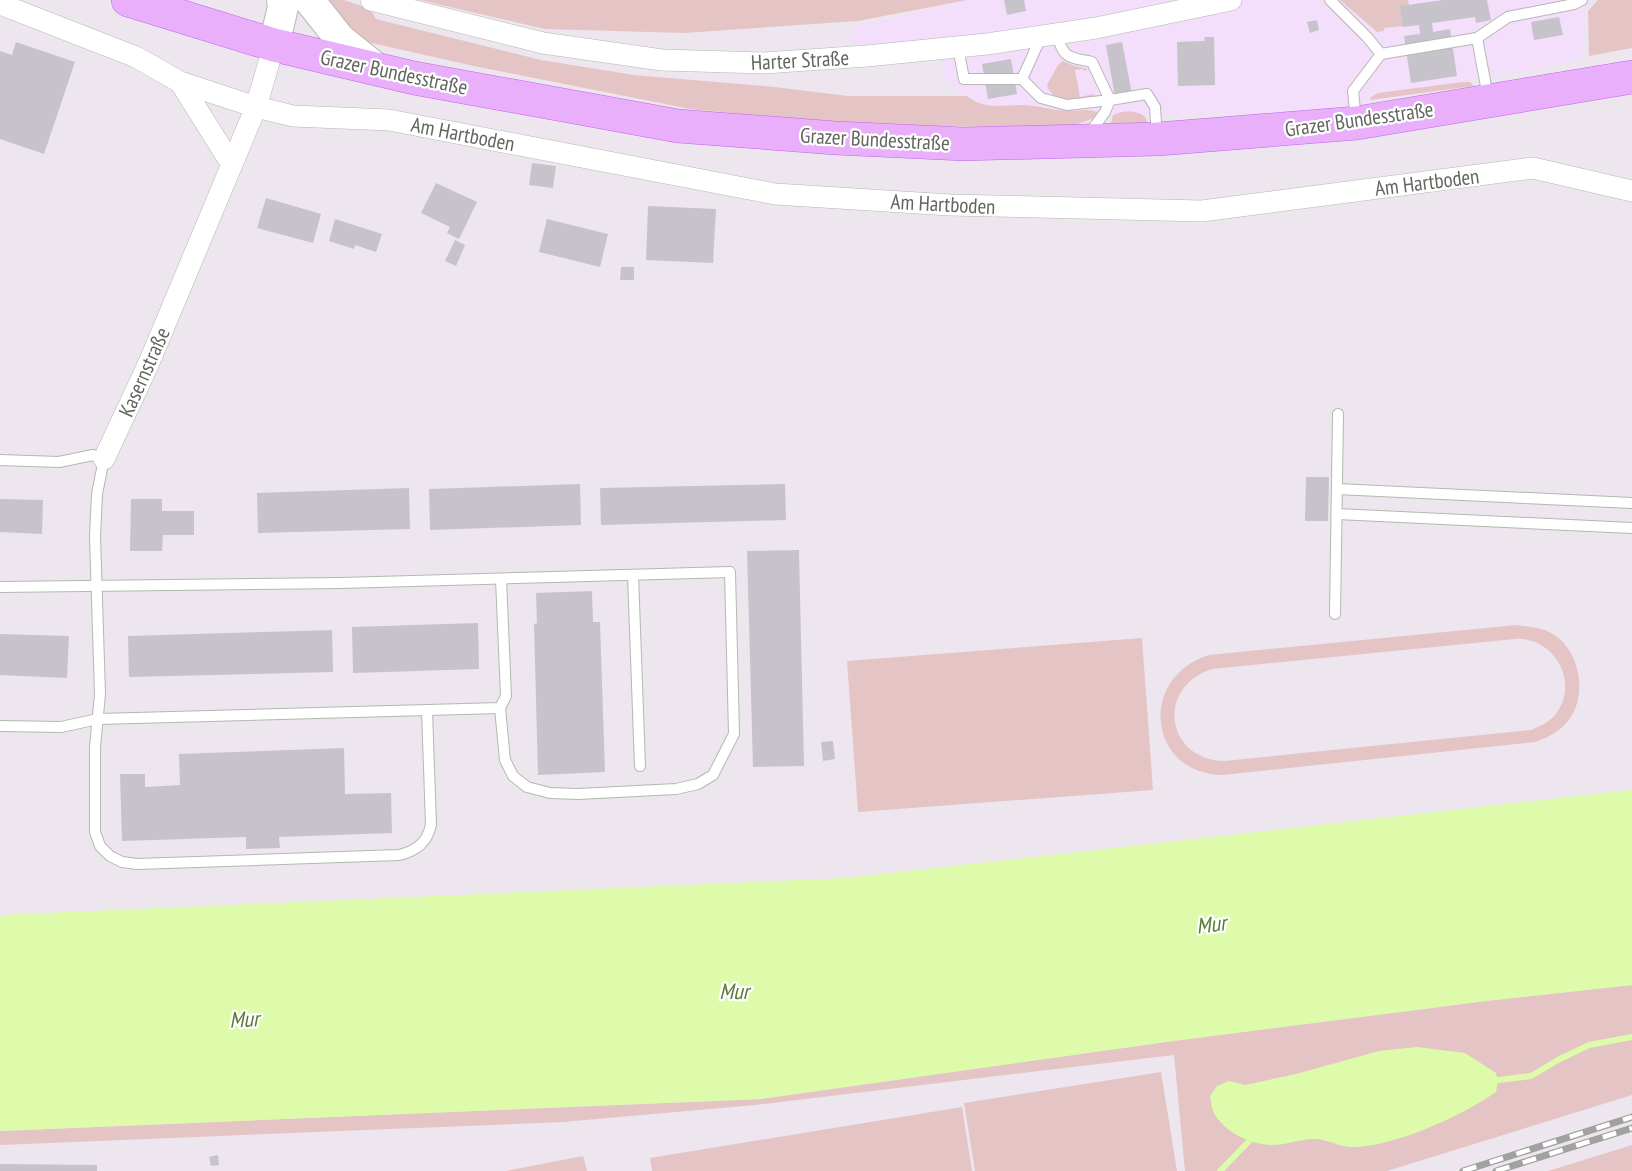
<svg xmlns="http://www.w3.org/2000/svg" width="1632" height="1171" font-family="'PT Sans Narrow',sans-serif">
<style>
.commercial{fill:#f3defc}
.green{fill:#e5c4c6;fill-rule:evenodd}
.water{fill:#ddfbab}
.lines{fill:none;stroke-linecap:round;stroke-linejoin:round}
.stream{stroke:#ddfbab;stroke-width:6}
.building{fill:#c7c3cb}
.lane-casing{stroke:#b4b8b1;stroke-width:12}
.street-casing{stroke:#b4b8b1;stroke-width:22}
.secondary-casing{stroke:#b6bab2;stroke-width:32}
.primary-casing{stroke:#bd64ea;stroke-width:34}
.lane{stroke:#fff;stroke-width:10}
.street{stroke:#fff;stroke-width:21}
.secondary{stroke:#fff;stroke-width:30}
.primary{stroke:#eaaffb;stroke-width:33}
.rail-casing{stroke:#a1a29f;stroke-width:7}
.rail{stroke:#fff;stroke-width:4.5;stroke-dasharray:14;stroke-linecap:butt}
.labels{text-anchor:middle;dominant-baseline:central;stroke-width:4.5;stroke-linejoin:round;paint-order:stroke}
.street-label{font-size:21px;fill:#62665e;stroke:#fff}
.water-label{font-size:22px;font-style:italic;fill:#5a7935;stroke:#fff}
</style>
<rect width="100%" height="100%" fill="#ede6ef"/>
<path class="commercial" d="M967,0H1591L1586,11L1581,59L1322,112L1108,116L979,108L944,78L939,42L848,46L855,26Z"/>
<g class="green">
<path d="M321,0H344L370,9L376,19L541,60L634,75L775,87L848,96H967C988,113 1010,102 1034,106C1047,108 1058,111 1071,111C1080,111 1090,108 1098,113L1092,119L1065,128L861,125L690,109L469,65L367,42L352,37Z"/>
<path d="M420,0H967L858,21L684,33L545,29Z"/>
<path d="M1340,0H1408L1409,5L1403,26L1384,28V31L1377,32Z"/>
<path d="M1598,0H1632V48L1589,56L1588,11Z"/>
<path d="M1063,61L1072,65L1088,69L1084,71L1083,69L1075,70L1080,97L1094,94L1095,97C1080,99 1052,105 1047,85L1058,65Z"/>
<path d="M1463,82H1470L1474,86L1370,100L1371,97L1378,93Z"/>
<path d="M1121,112C1130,111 1142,111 1147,120L1145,125L1110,127L1113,115Z"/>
<path d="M1517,625C1527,627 1539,627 1549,632C1577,645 1588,688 1572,715C1564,729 1550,737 1535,742L1223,775C1147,774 1138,677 1209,655ZM1515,639C1554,636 1581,683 1555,715C1548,723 1540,726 1531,730L1224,761C1165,759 1156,687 1212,669Z"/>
<path d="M1142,638L1153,790L858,812L847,661Z"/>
<path d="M1632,985V1095L1387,1171H1185L1174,1055L755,1105L563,1122L0,1145V1131L760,1099L1173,1041L1486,1001Z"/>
<path d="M1161,1072L1177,1171H975L964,1103Z"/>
<path d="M962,1107L972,1171H652L650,1158Z"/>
<path d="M1632,1145V1171H1548Z"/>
<path d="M583,1156L587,1171H506Z"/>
</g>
<g class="water">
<path d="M1632,790V985L1486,1001L1173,1041L760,1099L0,1131V915L845,878Z"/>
<path d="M1417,1047L1465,1053L1496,1073L1498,1081L1496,1092C1461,1116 1395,1147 1352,1147C1340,1147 1329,1140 1317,1139C1302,1138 1287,1145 1272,1145C1250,1144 1225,1133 1214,1113C1212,1109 1211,1101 1210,1096L1217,1086L1229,1081L1245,1085L1296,1074L1379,1051Z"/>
</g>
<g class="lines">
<g class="stream">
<path d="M1490,1081L1531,1076L1558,1060L1589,1045L1632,1037"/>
<path d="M1220,1171L1255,1135"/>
</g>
</g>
<g class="building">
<path d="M1004,0H1024L1026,11L1007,15Z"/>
<path d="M1443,0H1487L1491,20L1476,23L1475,17L1468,18L1432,23L1433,32L1450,29L1457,76L1411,83L1404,36L1420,34L1419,25L1403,27L1400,6Z"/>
<path d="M1559,17L1563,35L1534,40L1531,22Z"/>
<path d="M1317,20L1319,30L1310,33L1307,22Z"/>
<path d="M1204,37H1214L1215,85L1178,86L1177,42L1205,41Z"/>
<path d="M16,42L75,62L44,154L0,139V51L12,55Z"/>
<path d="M1122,42L1132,94L1115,97L1106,45Z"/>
<path d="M1011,59L1017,94L988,99L982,64Z"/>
<path d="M532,163L556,166L553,188L529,185Z"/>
<path d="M436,183L477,202L459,239L447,233L450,227L421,213Z"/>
<path d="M266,198L321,214L313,243L257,228Z"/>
<path d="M648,206L716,209L713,263L646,260Z"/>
<path d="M335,219L382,234L376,252L355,245L354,249L329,241Z"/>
<path d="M547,219L608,234L600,267L539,252Z"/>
<path d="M455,240L465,245L456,266L445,261Z"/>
<path d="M621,267H634V280H620Z"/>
<path d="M1306,477H1329L1328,521H1305Z"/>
<path d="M580,484L581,525L430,530L429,489Z"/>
<path d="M785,484L786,520L601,525L600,488Z"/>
<path d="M409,488L410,529L258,533L257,493Z"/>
<path d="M0,499L43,500L42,534L0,532Z"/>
<path d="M131,499H162V511H194V535H163L162,551H130Z"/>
<path d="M799,550L804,766L753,767L747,551Z"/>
<path d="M592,591L593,622H600L605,772L538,775L534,624L537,623L536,593Z"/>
<path d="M478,623L479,669L353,673L352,627Z"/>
<path d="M332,630L333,672L129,677L128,636Z"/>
<path d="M0,634L69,636L67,678L0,675Z"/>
<path d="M833,741L835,759L823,761L821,742Z"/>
<path d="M344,748L345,794L391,793L392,833L279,837L280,848L246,849V837L122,841L120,774H145V787L180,785L179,754Z"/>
<path d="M218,1155L219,1165L211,1166L209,1157Z"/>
<path d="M0,1164L97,1165V1171H0Z"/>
</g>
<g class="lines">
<g class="lane-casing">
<g id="lane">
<path d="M1330,0L1367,37L1381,54L1353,91L1356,120"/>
<path d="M1477,38L1488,97"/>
<path d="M958,47L964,79H1022L1041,37"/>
<path d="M1381,54L1477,38L1508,17L1574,4L1582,0"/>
<path d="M1022,79L1041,98L1067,105L1110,100L1092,62C1069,57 1063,59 1057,34"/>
<path d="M1089,134L1105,112L1110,100L1147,94L1155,107L1157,136"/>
<path d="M0,460L59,462L93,455L104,459L97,494L95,536L100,694L95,747V832L100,846L110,856L122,862L137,864L399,855C416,851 427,843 431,825L427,710"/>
<path d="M1337,489L1632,503"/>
<path d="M1337,514L1632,528"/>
<path d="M633,575L640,766"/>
<path d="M0,587L341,583L730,572L734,734L713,775L698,784L676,789L578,794L550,793L527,787L513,776L505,760L500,708"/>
<path d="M1335,614L1338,414"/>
<path d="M0,726L61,727L98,719L500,708L506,696L501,579"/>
</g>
</g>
<g class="street-casing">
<g id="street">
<path d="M371,0L543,43L662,60L764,63L867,56L987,44L1096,28L1231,0"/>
<path d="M0,4L136,57L180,82L256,107L293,116L389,120L775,194L950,205L1202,211L1533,168L1632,191"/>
<path d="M180,82L232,165"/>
<path d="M104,459L148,365L256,107L274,45"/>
</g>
</g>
<g class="secondary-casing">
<g id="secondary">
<path d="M309,0L340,39L377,69"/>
<path d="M274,45L283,7L282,0"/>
</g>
</g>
<g class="primary-casing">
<path id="primary" d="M128,0L274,45L414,78L678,126L835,138L964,144L1158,139L1357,123L1632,77"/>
</g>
<use href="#lane" class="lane"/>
<use href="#street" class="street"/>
<use href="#secondary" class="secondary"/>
<use href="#primary" class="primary"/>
<g class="rail-casing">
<g id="rail">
<path d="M1463,1171L1632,1117"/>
<path d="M1496,1171L1632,1128"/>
</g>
</g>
<use href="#rail" class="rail"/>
</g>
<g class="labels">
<g class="street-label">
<text transform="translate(800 60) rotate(-3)">Harter Straße</text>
<text transform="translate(394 72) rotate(12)">Grazer Bundesstraße</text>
<text transform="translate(1359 119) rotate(-8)">Grazer Bundesstraße</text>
<text transform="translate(463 134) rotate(11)">Am Hartboden</text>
<text transform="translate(875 139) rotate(3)">Grazer Bundesstraße</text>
<text transform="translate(1427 182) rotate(-7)">Am Hartboden</text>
<text transform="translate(943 204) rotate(3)">Am Hartboden</text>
<text transform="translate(144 372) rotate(-66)">Kasernstraße</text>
</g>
<g class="water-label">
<text transform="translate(1211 924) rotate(-7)">Mur</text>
<text x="734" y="991">Mur</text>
<text transform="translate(244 1019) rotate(-3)">Mur</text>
</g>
</g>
</svg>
